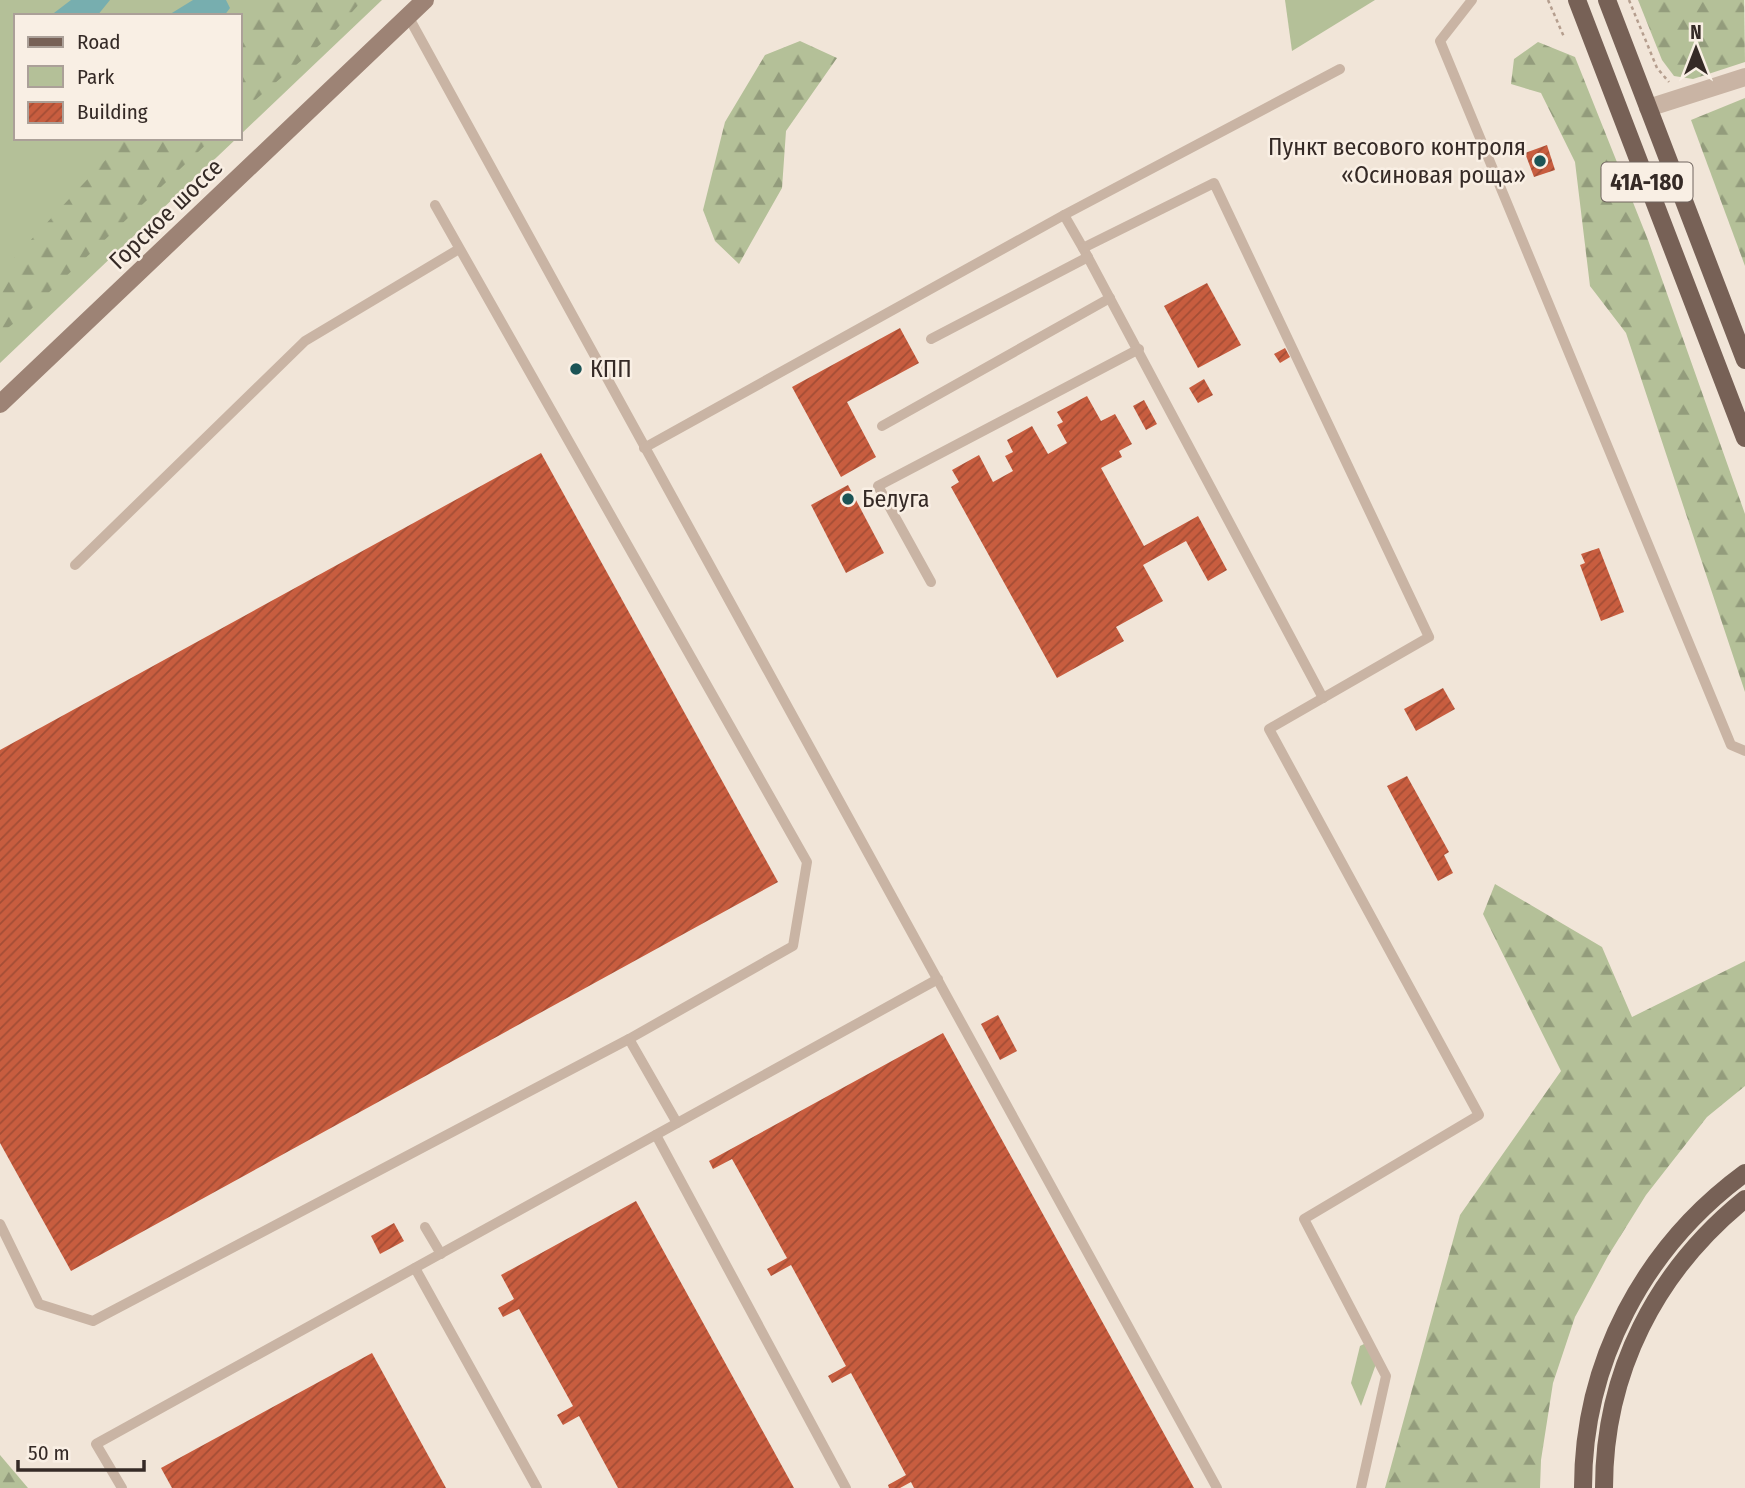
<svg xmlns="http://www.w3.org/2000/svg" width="1745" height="1488" font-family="'Fira Sans Condensed',sans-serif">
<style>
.green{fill:#b4c098}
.forest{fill:url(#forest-firs)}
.water{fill:#77aeaf}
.building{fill:url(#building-hatch)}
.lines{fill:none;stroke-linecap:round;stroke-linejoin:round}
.path{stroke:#b59e8e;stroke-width:2.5;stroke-dasharray:3.5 3.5;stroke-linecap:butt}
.lane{stroke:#c9b4a4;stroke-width:10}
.street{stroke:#c9b4a4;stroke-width:18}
.secondary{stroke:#9d8375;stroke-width:18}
.primary{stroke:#776156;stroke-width:18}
.poi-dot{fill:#1b5456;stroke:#f9efe4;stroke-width:2.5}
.labels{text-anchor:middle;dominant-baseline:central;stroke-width:5;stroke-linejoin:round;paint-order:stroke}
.shield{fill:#f9efe4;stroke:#70655f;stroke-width:2}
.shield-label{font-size:23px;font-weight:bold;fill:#352a26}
.poi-label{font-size:24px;fill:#352a26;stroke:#f9efe4;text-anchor:start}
.street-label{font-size:24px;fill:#352a26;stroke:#f9efe4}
</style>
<defs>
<pattern id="forest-firs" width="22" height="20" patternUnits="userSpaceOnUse" patternTransform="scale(1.75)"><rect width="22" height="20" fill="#b4c098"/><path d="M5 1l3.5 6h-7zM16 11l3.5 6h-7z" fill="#939c7c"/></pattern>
<pattern id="building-hatch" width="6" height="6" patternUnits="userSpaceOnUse" patternTransform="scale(1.75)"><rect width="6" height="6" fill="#c85d3f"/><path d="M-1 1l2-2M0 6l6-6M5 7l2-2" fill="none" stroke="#a34d35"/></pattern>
</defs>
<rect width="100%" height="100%" fill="#f1e5d8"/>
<g class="green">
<path d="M0,0H382L240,135V16H16V138H237L0,363Z"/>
<path d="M1285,0H1375L1292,51Z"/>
<path d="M1366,1343L1376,1364L1361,1406L1351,1383L1360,1346Z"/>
</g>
<g class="forest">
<path d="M271,0H363L330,36L240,113V26L273,9Z"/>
<path d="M1638,0H1744L1745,62L1693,79L1674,76L1662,60Z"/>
<path d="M800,41L837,58L786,131L782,188L739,264L715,241L703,210L725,122L765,55Z"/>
<path d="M1538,42L1575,57L1648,240L1745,514V692L1626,333L1590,286L1575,162L1541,93L1511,84L1514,59Z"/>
<path d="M1745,98V266L1691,120Z"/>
<path d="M126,138H213L27,313L0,334V273Z"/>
<path d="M1495,884L1602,947L1632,1017L1745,961V1086L1707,1117L1646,1195L1608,1256L1575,1317L1553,1383L1541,1460L1540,1488H1385L1460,1215L1561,1071L1483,914Z"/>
<path d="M0,1455L28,1488H0Z"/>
</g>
<g class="water">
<path d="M71,0H110L97,16H50Z"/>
<path d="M193,0H226L230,8L224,16H167Z"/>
</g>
<g class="building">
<path d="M1547,145L1555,170L1534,177L1525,153Z"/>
<path d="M1207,283L1241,345L1198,368L1164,306Z"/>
<path d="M900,328L919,363L847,402L876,457L841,477L792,387Z"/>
<path d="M1285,348L1290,357L1280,363L1274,354Z"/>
<path d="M577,364L581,372L575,375L571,367Z"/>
<path d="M1204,379L1213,395L1198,403L1189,388Z"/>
<path d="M1087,396L1101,421L1115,414L1132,444L1119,451L1122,457L1101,468L1144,546L1198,516L1227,570L1208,581L1186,541L1143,565L1163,601L1116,627L1124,641L1057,678L951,487L959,482L952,470L979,455L993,482L1013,471L1005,456L1013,452L1007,440L1032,426L1048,454L1067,443L1057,425L1063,422L1057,412Z"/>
<path d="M1144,400L1157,424L1146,430L1133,406Z"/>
<path d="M541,453L778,882L71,1271L0,1143V750Z"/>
<path d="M848,485L884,553L846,573L811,505Z"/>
<path d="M1599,548L1624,612L1601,621L1580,565L1585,563L1581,554Z"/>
<path d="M1443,688L1455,709L1416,731L1404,709Z"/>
<path d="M1407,776L1449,852L1444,855L1453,873L1438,881L1387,786Z"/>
<path d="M998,1015L1017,1051L1000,1060L981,1024Z"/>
<path d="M943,1033L1194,1488H914L911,1482L900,1488H889L888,1485L906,1475L851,1373L832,1383L828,1376L846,1366L791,1265L771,1276L767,1269L787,1258L732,1159L713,1169L709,1161Z"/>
<path d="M636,1201L794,1488H618L579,1416L563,1425L557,1415L573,1406L519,1309L503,1317L498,1308L514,1299L501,1275Z"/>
<path d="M394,1223L404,1241L380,1254L371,1236Z"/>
<path d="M372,1353L446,1488H172L161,1468Z"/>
</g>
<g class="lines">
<g class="path">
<path d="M1548,0L1564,37"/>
<path d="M1629,0L1657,68L1669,82"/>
</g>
<g class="lane">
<path d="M1472,0L1440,41L1731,745L1745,751"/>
<path d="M408,16L1217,1488"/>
<path d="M1064,215L1083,248L1214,183L1429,637L1269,729L1479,1115L1304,1219L1386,1376L1361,1488"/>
<path d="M1083,248L1323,698"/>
<path d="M931,339L1088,257"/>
<path d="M882,426L1110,298"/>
<path d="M644,448L1064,215L1340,69"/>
<path d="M75,565L305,341L459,249"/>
<path d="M931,582L878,486L1139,349"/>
<path d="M629,1039L677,1123"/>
<path d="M656,1135L846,1488"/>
<path d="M0,1224L39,1304L93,1321L629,1039L793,946L807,862L435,205"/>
<path d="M425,1227L441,1254"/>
<path d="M415,1268L537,1488"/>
<path d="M122,1488L96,1444L938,979"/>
</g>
<path class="street" d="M1648,108L1745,77"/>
<path class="secondary" d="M0,404L425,0"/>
<g class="primary">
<path d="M1577,0L1745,438"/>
<path d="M1607,0L1745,360"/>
<path d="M1583,1488C1583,1362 1644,1247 1745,1173"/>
<path d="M1604,1488C1604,1372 1656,1271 1745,1199"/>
</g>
</g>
<g class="poi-dot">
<circle cx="1540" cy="161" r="7"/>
<circle cx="576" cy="369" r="7"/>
<circle cx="848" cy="499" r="7"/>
</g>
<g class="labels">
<rect class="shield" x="1601.5" y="162.5" width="91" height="39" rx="5"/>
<g class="shield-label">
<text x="1647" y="182">41А-180</text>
</g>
<g class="poi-label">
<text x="1526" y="147" text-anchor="end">Пункт весового контроля<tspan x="1526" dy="28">«Осиновая роща»</tspan></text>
<text x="590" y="369">КПП</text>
<text x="862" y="499">Белуга</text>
</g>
<g class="street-label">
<text transform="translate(166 214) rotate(-44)">Горское шоссе</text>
</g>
</g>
<rect x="14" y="14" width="228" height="126" fill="#f9efe4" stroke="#aba098" stroke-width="2"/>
<rect x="28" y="37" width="35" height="10" fill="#776156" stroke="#aba098" stroke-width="2"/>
<text x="77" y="49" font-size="21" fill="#352a26">Road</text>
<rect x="28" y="66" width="35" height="21" fill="#b4c098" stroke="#aba098" stroke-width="2"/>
<text x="77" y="84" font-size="21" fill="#352a26">Park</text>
<rect x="28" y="102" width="35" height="21" fill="url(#building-hatch)" stroke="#aba098" stroke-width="2"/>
<text x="77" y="119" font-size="21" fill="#352a26">Building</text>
<g transform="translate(1696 49)" stroke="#f9efe4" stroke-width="5" paint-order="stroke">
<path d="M0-5L12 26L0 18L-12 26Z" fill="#352a26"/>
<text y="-10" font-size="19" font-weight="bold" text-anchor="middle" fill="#352a26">N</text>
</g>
<path d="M18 1460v10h126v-10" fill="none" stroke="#352a26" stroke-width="3.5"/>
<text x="28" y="1460" font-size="21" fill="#352a26" stroke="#f9efe4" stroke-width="5" paint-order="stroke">50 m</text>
</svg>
